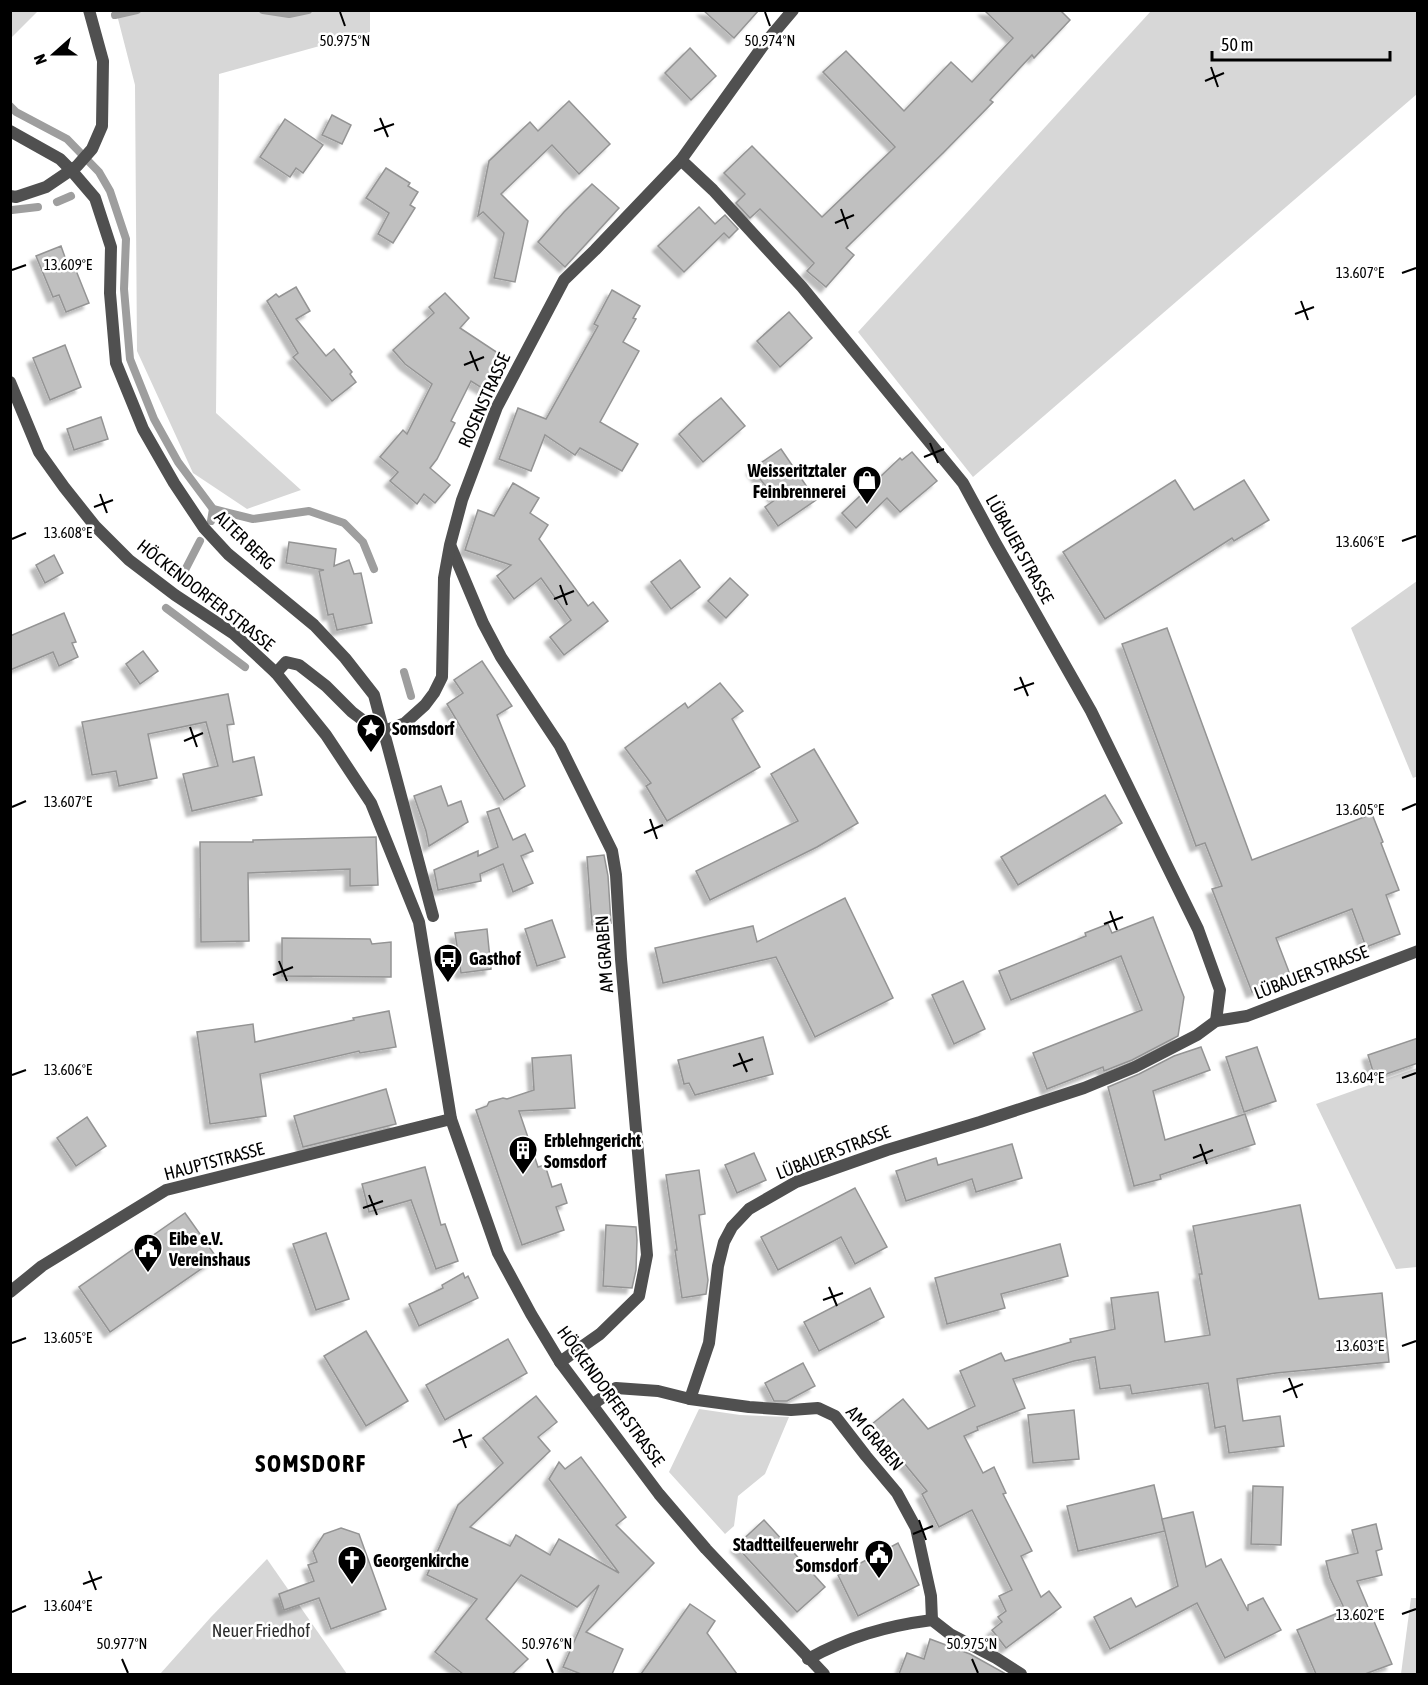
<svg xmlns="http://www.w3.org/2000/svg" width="1428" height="1685" font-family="'Asap Condensed',sans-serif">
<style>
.green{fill:#d7d7d7}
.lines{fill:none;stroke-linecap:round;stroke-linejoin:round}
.stream{stroke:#9e9e9e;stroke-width:8}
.building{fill:#c0c0c0;stroke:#949494;stroke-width:1.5;filter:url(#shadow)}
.minor{stroke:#505050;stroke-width:12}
.ticks{fill:none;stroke:#000;stroke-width:2}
.labels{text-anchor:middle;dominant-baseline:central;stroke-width:5;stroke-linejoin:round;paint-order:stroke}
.street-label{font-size:18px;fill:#000;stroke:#fff}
.poi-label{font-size:18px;font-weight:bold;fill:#000;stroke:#fff;text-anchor:start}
.park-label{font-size:18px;fill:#2e2e2e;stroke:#fff}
.district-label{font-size:24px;font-weight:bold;letter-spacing:1.5px;fill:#000;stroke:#fff}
.ticks-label{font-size:15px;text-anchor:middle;fill:#000;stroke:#fff;stroke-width:5;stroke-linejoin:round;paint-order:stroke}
</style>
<defs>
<filter id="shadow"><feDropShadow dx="-5.5" dy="5.5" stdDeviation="1.5" flood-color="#0004"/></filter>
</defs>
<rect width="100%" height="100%" fill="#fff"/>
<g class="green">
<path d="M11,10H38V11L11,38Z"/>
<path d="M116,11H370V32L219,74L216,413L301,490L247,509L193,473L137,351L135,85Z"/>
<path d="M1151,11H1417V94L973,477L858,332Z"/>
<path d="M1417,581L1418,776L1413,778L1351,628Z"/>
<path d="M1417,1068V1267L1396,1269L1316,1104Z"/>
<path d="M699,1409L740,1415L789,1417L765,1474L738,1496L734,1526L725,1534L669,1472Z"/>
<path d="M267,1559L347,1674H160L211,1617Z"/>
<path d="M1411,1598H1417V1674H1401Z"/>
</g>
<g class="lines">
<g class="stream">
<path d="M263,10L289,14L308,10"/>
<path d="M115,15L137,10"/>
<path d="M10,106L16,112L67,139L99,172L110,191L126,239L124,289L130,359L154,419L178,462L213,509L253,519L309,511L344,523L363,542L374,569"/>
<path d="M57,202L71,196"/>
<path d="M12,210L38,207"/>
<path d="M211,521L213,509"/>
<path d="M183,574L200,541"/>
<path d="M166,608L245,667"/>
<path d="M404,672L411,696"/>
</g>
</g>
<g class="building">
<path d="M703,10H759L734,38Z"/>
<path d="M984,10H1060L1070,20L1034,58L1032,55L990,100L993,102L944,152L846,248L854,255L826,287L807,271L814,263L760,209L750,218L736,203L745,194L724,173L752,146L822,217L895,147L823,72L846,51L904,111L951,62L972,82L1013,38Z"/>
<path d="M690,48L716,76L691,100L665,73Z"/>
<path d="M569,101L610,144L579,174L552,145L501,194L528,221L515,282L494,278L504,233L483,212L478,216L489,161L530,122L538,131Z"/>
<path d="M332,115L351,125L342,144L322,135Z"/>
<path d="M285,119L323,145L303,173L296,168L290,177L260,157Z"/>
<path d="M386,168L410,183L408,186L418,192L410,205L415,208L393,243L378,234L389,213L366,198Z"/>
<path d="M592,184L619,208L565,267L538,242L564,212Z"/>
<path d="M699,207L715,224L725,215L738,229L729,238L724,233L684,272L658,246Z"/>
<path d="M61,246L66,260L71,258L89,303L66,312L59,295L53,297L36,256Z"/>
<path d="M296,287L310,311L296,319L326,356L334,349L352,372L350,374L356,382L332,401L293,357L298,353L267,301L276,294L279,297Z"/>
<path d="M612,290L640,306L633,318L636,319L623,342L639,351L600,422L638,444L622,471L580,448L575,455L545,435L531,471L499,459L518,408L546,419L598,326L594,324Z"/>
<path d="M445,293L469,318L460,328L510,361L490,393L471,381L451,421L455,423L437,459L430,468L450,485L435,503L424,494L417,504L390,481L398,472L380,457L403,430L407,434L432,384L405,364L393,350L434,313L429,307Z"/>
<path d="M789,312L812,338L780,367L757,341Z"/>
<path d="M65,345L81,387L50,400L33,358Z"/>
<path d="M721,398L745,426L703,462L679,434L694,420Z"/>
<path d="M101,417L108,439L74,450L67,429Z"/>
<path d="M781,449L816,500L778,526L765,507L776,499L752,469Z"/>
<path d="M912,452L937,481L900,512L887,498L856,528L842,513L900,458L902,460Z"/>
<path d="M1175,480L1194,510L1244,480L1269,520L1234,541L1232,538L1105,619L1063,552Z"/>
<path d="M513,483L539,498L530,513L548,525L539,539L588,606L593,602L608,621L564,655L550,637L571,620L541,578L514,599L497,576L511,565L465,550L478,510L494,516Z"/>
<path d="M289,542L336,549L334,566L349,560L354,574L361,573L372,623L337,630L333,614L328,615L319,571L324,570L286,563Z"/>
<path d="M54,555L63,573L45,583L36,565Z"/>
<path d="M680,560L700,587L671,609L651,582Z"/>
<path d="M730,578L748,595L726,618L708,601Z"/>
<path d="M64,613L76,642L72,643L78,657L59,666L53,652L10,670V636Z"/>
<path d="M1167,628L1252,860L1372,814L1383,842L1381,843L1399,890L1386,895L1400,934L1366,947L1352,909L1276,938L1291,977L1252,992L1212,889L1222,886L1205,843L1196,846L1122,644Z"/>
<path d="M143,651L158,671L140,684L126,664Z"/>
<path d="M482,661L512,706L497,715L525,786L504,800L447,704L463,693L454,680Z"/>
<path d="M720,683L743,711L732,719L760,767L667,821L646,786L651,783L625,748L685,703L688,708Z"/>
<path d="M228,694L234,724L227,725L233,762L254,757L262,795L192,811L183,774L218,766L206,722L148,734L157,778L119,786L116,771L92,775L82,722Z"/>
<path d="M814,749L858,823L817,847L710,900L696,871L798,821L771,774Z"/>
<path d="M441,786L448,806L461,801L468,822L429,846L426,831L414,796Z"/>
<path d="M1105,795L1122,823L1018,885L1001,857Z"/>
<path d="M499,808L513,840L525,834L533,851L521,856L533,883L513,892L503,864L480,874L481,881L438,890L434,870L478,851V856L498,847L487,812Z"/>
<path d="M376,837L378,885L350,886V869L248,873L249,941L201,942L200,842H253V840Z"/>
<path d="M604,855L608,876L611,923L592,925L587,857Z"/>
<path d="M845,898L893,998L815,1037L776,957L663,983L655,948L753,926L757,942Z"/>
<path d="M1153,917L1184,997L1178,1036L1132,1060L1104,1071L1103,1067L1047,1089L1033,1053L1142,1010L1121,956L1011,1000L999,971L1086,936L1085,933L1108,924L1112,933Z"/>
<path d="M552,920L565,957L537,966L525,929Z"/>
<path d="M487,929L491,969L461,973L455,933Z"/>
<path d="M282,938L370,939L372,944L391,942V977L282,976Z"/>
<path d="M963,981L985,1029L954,1044L932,995Z"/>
<path d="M389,1011L396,1047L360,1053L359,1051L260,1074L266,1116L210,1124L197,1032L253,1024L255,1042L354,1020L353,1018Z"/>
<path d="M763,1037L773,1074L695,1095L689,1083L684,1084L678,1060Z"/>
<path d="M1418,1038V1063L1375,1078L1368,1055Z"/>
<path d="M1201,1047L1210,1070L1153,1091L1165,1140L1245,1114L1255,1144L1160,1175L1161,1179L1134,1186L1108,1087L1139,1074L1174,1056Z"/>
<path d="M1257,1047L1276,1101L1244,1112L1226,1057Z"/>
<path d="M571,1055L575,1108L519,1111L538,1167L545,1165L552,1187L561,1184L567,1203L556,1207L564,1230L522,1245L476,1110L487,1106L489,1102L503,1098L507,1099L534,1090L532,1058Z"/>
<path d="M386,1089L396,1124L303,1147L294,1116Z"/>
<path d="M87,1117L106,1146L76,1166L57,1138Z"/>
<path d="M1012,1144L1022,1178L976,1192L972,1179L906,1201L896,1171L936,1158L938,1165Z"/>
<path d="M754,1153L766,1180L737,1193L725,1165Z"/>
<path d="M425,1167L441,1225L445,1224L458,1261L436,1269L411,1200L369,1212L362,1184Z"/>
<path d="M699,1170L705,1214L699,1215L708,1280L706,1294L682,1298L675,1250H677L666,1175Z"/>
<path d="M855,1188L887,1247L855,1264L841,1237L778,1270L761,1237Z"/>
<path d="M1300,1205L1319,1299L1382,1293L1389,1362L1276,1373L1237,1379L1243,1421L1280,1416L1284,1446L1229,1453L1225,1426L1215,1428L1208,1383L1132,1394L1130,1385L1100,1389L1095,1357L1074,1361L1013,1379L1025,1408L977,1427L978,1430L964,1436L983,1473L994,1467L1006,1493L1003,1494L1032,1551L1021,1556L1041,1597L1049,1591L1061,1607L1006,1648L992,1630L1002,1622L998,1617L1006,1611L999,1596L1012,1590L972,1510L939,1527L922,1494L927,1491L872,1424L903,1399L928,1429L975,1406L960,1371L1001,1353L1005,1361L1071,1342L1070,1339L1115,1329L1111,1298L1158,1292L1165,1342L1210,1335L1199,1274H1202L1193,1226Z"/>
<path d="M185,1213L217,1258L110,1332L79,1287Z"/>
<path d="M606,1225L636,1227L637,1240L636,1270L632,1288L603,1286Z"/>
<path d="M326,1233L349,1299L316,1310L293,1244Z"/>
<path d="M1060,1244L1068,1276L1001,1294L1005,1308L947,1324L935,1278Z"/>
<path d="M463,1273L465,1278L468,1276L478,1298L419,1326L409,1304L443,1288L442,1285Z"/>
<path d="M870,1288L884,1317L819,1351L804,1322Z"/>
<path d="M366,1331L408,1401L366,1426L324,1356Z"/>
<path d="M508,1339L527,1373L445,1420L426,1385Z"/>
<path d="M803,1363L815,1386L787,1401H774L765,1383Z"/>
<path d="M536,1396L557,1422L538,1437L550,1451L470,1527L510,1546L516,1535L550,1555L559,1539L619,1573L549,1479L559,1462L565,1469L581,1457L626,1517L616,1525L654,1563L586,1632L623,1649L612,1674H581L563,1667L599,1585L577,1607L521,1575L486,1619L528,1659L512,1674H463L435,1652L477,1599L427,1575L458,1505L503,1463L483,1438Z"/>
<path d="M1074,1410L1079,1459L1033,1463L1028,1415Z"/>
<path d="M1154,1485L1165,1531L1078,1551L1067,1506Z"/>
<path d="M1253,1486L1283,1487L1281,1545L1251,1544Z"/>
<path d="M1193,1512L1206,1567L1221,1559L1248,1611V1605L1263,1598L1281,1630L1225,1658L1197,1603L1110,1649L1094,1617L1131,1598L1136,1607L1178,1586L1162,1519Z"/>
<path d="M764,1520L825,1587L797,1612L736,1546Z"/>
<path d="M1376,1524L1382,1549L1376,1551L1382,1575L1357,1581L1392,1664L1365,1674H1316L1297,1630L1345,1610L1330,1578L1326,1561L1358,1553L1352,1530Z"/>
<path d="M341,1528L359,1534L386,1609L331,1629L319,1598L284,1610L279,1594L314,1581L308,1565L317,1562L313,1551L324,1534Z"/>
<path d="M898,1543L919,1585L858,1616L838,1575Z"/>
<path d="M690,1604L715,1621L707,1633L737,1674H641Z"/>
<path d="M930,1639L970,1654L1006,1674H899L907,1653L924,1659Z"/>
</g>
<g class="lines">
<g class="minor">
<path d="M10,131L60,159L71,170L95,198L111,247L110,293L116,363L143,429L174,483L204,528L228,554L314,625L345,658L374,695L433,916"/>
<path d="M681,160L713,190L802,287L963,483L995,542L1091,711L1198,929L1220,990L1216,1021"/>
<path d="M10,196L16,197L46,187L77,166L92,149L102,126L103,61L89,10"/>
<path d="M10,382L39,452L64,487L95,526L129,560L175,595L234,634L276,673L326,735L371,803L419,922L451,1119L498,1253L531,1314L560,1362L659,1494L706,1549L824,1674"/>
<path d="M451,547L483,623L501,657L560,746L612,851L616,875L621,959L647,1255L639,1296L600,1334L560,1362"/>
<path d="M276,673L286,662L299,665L326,686L352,712L368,724L384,731L405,723L425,705L434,693L442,677L444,578L450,545L462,500L497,407L564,280L595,250L681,160L765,43L793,10"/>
<path d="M10,1292L42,1266L166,1190L451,1119"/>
<path d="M690,1399L749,1407L791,1410L818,1408L835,1416L866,1456L897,1493L916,1528L931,1596L932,1620"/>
<path d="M593,1404L616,1388L658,1391L690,1399L709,1343L718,1266L724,1242L732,1227L749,1209L796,1182L887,1150L980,1122L1084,1088L1135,1067L1197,1035L1216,1021L1247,1016L1418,951"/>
<path d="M808,1659C848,1637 886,1626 932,1620L950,1634L996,1658L1021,1674"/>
</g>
</g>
<path class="ticks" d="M340,12L345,26M765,12L770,26M1211,67L1218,87M1205,81L1224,73M380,118L388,137M374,131L394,124M841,209L848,229M835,223L854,215M12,270L26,265M1402,273L1416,268M1301,301L1308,320M1295,314L1314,307M470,351L478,371M464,365L484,357M930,443L938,463M924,457L944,449M100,494L107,513M94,507L113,500M12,539L26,533M1402,541L1416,536M560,585L567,605M554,599L574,591M1020,677L1028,696M1014,690L1034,683M190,727L197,747M184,741L203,733M12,807L26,801M1402,810L1416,804M650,819L657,839M644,833L663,825M1110,911L1117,930M1104,924L1123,917M279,961L287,981M273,975L293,967M739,1053L747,1072M733,1066L753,1059M12,1075L26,1070M1402,1078L1416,1073M1200,1144L1207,1164M1193,1158L1213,1150M369,1195L377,1215M363,1208L383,1201M829,1287L837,1306M823,1300L843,1293M12,1343L26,1338M1402,1346L1416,1341M1289,1378L1297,1398M1283,1392L1303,1384M459,1429L466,1448M453,1442L472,1435M919,1520L926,1540M913,1534L933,1526M89,1571L96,1590M83,1584L102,1577M12,1612L26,1606M1402,1614L1416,1609M122,1659L128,1673M547,1659L553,1673M972,1659L978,1673"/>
<defs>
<g id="shop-pin" transform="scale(1.5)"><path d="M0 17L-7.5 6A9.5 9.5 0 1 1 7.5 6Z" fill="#000" stroke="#fff"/><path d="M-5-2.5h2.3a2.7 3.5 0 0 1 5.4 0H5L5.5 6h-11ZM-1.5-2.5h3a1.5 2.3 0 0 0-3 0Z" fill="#fff"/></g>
<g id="sight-pin" transform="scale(1.5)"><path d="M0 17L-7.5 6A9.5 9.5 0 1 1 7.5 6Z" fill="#000" stroke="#fff"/><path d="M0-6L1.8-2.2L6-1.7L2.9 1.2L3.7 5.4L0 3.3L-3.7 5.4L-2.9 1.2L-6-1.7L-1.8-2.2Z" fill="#fff"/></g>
<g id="bus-pin" transform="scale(1.5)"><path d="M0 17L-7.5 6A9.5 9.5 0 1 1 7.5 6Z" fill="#000" stroke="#fff"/><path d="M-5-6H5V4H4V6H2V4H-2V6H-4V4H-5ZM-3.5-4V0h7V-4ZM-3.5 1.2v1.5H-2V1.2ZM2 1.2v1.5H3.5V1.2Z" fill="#fff"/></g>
<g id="building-pin" transform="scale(1.5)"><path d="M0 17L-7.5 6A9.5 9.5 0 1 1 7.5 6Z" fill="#000" stroke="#fff"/><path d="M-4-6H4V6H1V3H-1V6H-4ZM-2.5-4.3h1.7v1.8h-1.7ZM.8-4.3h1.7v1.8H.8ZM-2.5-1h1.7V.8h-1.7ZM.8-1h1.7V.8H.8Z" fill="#fff"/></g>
<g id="civic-pin" transform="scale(1.5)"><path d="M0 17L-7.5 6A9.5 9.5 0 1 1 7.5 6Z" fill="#000" stroke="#fff"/><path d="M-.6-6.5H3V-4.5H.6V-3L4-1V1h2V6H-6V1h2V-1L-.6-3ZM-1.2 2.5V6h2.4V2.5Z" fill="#fff"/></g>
<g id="church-pin" transform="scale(1.5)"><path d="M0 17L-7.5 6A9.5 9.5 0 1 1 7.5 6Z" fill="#000" stroke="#fff"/><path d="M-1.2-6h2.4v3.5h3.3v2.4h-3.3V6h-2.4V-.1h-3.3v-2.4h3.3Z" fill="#fff"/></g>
</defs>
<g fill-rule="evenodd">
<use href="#shop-pin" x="867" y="480"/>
<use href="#sight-pin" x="371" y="728"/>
<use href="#bus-pin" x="448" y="958"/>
<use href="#building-pin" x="523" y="1150"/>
<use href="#civic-pin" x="148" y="1248"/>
<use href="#civic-pin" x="879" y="1554"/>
<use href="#church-pin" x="352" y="1560"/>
</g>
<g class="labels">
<g class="street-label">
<text transform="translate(484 400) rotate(-66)">ROSENSTRASSE</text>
<text transform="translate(245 540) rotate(44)">ALTER BERG</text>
<text transform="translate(1020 549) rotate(61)">LÜBAUER STRASSE</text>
<text transform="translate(206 595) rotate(38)">HÖCKENDORFER STRASSE</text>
<text transform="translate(604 954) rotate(-94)">AM GRABEN</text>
<text transform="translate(1311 972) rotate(-21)">LÜBAUER STRASSE</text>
<text transform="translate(833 1152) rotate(-21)">LÜBAUER STRASSE</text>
<text transform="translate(214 1161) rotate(-15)">HAUPTSTRASSE</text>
<text transform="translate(611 1396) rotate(54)">HÖCKENDORFER STRASSE</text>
<text transform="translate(875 1438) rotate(50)">AM GRABEN</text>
</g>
<g class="poi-label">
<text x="846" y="470" text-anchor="end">Weisseritztaler<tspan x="846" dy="21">Feinbrennerei</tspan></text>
<text x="392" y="728">Somsdorf</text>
<text x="469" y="958">Gasthof</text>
<text x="544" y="1140">Erblehngericht<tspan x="544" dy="21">Somsdorf</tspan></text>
<text x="169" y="1238">Eibe e.V.<tspan x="169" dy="21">Vereinshaus</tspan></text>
<text x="858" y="1544" text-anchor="end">Stadtteilfeuerwehr<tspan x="858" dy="21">Somsdorf</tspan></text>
<text x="373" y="1560">Georgenkirche</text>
</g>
<g class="park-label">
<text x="261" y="1630">Neuer Friedhof</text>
</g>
<g class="district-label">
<text x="311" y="1463">SOMSDORF</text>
</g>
</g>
<g class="ticks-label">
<text x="345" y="46">50.975°N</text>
<text x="770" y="46">50.974°N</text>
<text x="68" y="270">13.609°E</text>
<text x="1360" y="278">13.607°E</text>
<text x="68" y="538">13.608°E</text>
<text x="1360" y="547">13.606°E</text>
<text x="68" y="807">13.607°E</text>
<text x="1360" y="815">13.605°E</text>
<text x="68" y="1075">13.606°E</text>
<text x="1360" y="1083">13.604°E</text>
<text x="68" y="1343">13.605°E</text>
<text x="1360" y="1351">13.603°E</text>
<text x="68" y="1611">13.604°E</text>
<text x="1360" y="1620">13.602°E</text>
<text x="122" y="1649">50.977°N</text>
<text x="547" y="1649">50.976°N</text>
<text x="972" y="1649">50.975°N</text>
</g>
<rect width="1428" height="1685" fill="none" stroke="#000000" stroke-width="24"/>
<g transform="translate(54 54) rotate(249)" stroke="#ffffff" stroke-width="4.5" paint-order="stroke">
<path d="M0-4.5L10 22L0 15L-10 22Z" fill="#000000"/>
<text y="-9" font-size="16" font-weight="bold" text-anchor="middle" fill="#000000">N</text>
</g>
<path d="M1212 51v9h178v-9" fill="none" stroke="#000000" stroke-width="3"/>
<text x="1221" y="51" font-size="18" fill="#000000" stroke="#ffffff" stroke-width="4.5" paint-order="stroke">50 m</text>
</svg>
